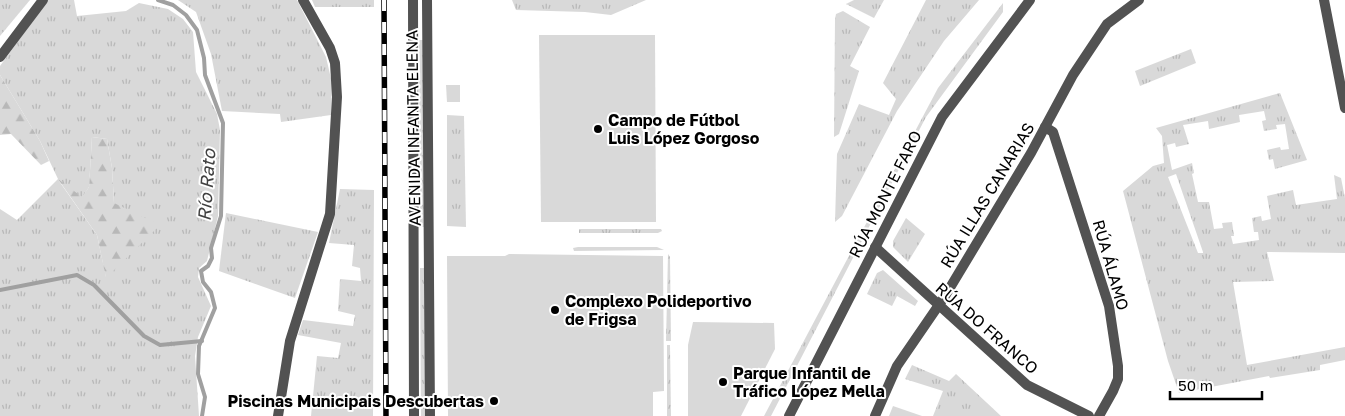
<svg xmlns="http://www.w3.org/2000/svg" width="1345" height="416" font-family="'Golos Text',sans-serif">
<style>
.grass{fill:url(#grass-tufts);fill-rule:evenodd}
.forest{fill:url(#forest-firs)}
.garden{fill:#d9d9d9}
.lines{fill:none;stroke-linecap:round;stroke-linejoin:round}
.stream{stroke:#a0a0a0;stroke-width:4}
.minor{stroke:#525252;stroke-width:10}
.tertiary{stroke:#525252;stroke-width:10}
.rail-casing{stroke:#000;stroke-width:5.5}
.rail{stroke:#fff;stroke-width:4;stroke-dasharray:11;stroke-linecap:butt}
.poi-dot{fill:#000;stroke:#fff;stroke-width:2}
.labels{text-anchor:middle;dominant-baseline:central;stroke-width:4;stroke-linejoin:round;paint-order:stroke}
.poi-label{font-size:16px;font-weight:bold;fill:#000;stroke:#fff;text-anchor:start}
.street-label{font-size:16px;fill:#000;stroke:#fff}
.water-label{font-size:18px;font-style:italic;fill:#414141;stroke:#fff}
</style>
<defs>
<pattern id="grass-tufts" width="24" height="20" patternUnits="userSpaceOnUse" patternTransform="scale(1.25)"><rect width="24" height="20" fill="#d9d9d9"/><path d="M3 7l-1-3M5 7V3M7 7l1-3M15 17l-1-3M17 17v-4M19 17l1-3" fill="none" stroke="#b8b8b8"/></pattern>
<pattern id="forest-firs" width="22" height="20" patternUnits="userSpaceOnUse" patternTransform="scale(1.25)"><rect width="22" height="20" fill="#d9d9d9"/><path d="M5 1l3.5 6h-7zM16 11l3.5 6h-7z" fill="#b8b8b8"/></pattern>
</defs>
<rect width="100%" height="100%" fill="#fff"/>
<g class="grass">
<path d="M0,0H30L0,36Z"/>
<path d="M48,0H74L77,16L126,11L139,3L168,9L183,19L193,32L196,72L217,114L220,130L218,216L207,261L199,268L198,277L211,306L198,337L195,356L199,416H0V209L17,220L58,179L40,141L0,75V66ZM92,137L107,139L112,168L114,203L106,277L97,235L59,181L82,198L89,187Z"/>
<path d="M178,0H297L326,57L332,83L331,115L281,122L280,114L222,111L211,54L196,12Z"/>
<path d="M312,0H374V7H315Z"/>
<path d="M512,0H646L611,15L585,12L516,10Z"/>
<path d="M854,0H884L874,18L846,4Z"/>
<path d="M926,0H979L944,41L897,111L842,216L835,222L837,154L859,104L889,115L896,99L883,83Z"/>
<path d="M1003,3V12L926,117L771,416H764L938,88Z"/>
<path d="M843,11L870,27L850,66L859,71L839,134L834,137L835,19L836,14Z"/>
<path d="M419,40H423L424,227H420Z"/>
<path d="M1191,49L1196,63L1140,86L1135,71Z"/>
<path d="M446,85H460V102H447Z"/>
<path d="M1280,93L1307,160L1275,169L1273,159L1269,160L1267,150L1280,147L1281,150L1289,149L1285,124L1276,125L1277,129L1264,131L1262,121L1266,120L1264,111L1239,115L1240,122L1209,129L1208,121L1183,125L1189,144L1176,147L1175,143L1167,145L1172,170L1192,163L1194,173L1192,174L1198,202H1209L1214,229L1223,228L1222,223L1232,222L1234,236H1231L1233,244L1259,240L1258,232H1254L1252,218L1261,216L1262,221L1271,219L1267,196L1293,190L1296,205L1337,199L1334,175L1341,178L1345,198V253L1267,252L1274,281L1233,282L1247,365L1345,347V360L1320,365V370L1270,378L1269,376L1179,393L1168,361L1123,191L1153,166L1164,163L1162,136L1156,128ZM1176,174L1203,252V253H1198L1168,177Z"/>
<path d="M447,115L464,116L466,227L447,226Z"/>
<path d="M340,189L374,190L373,416H311L317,356L338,358L341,343L298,335L303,320L353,326L355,315L338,311L340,279L361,281L360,268L352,266L354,245L329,243Z"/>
<path d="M226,213L318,232L295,298L219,271Z"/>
<path d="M906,218L925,234L908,262L893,247V241Z"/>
<path d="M579,229H661L662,231L658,233H579Z"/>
<path d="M578,247H657L664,250L574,251L573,248Z"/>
<path d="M668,254L670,257L671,341H666Z"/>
<path d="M420,268H425V416H421Z"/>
<path d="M883,270L918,301L915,306L897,296L892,306L867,294L877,273Z"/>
<path d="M667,345H670L671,416H667Z"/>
<path d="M912,365L949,381L956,374L1001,416H933L943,391L905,379Z"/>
<path d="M893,406L922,416H889Z"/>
</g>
<g class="forest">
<path d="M0,75L40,141L49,161L41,165L11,134L0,135Z"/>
<path d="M92,137L107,139L112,168L114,203L160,225L106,278L97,235L58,179L82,197L89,187Z"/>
</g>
<g class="garden">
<path d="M539,35H655L656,222H541Z"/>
<path d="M509,254L663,256L664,391L653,392V416H448L447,256H505Z"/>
<path d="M693,322L774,323L775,349L741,416H688V345Z"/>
</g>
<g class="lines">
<g class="stream">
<path d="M158,0L173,5L186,15L197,30L204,58L205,75L223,123L221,216L211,248L212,258L208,266L201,271L203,282L211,292L215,308L199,346L198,374L205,397L202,416"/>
<path d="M0,290L77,275L94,285L144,336L160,345L202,341"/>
</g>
<g class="minor">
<path d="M0,57L43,0"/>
<path d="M1045,127L1053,132L1109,306L1118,366V379L1113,391L1099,416"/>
<path d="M875,247L1027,385L1089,416"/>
<path d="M278,416L290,341L330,214L337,97L335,63L330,48L303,0"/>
<path d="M789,416L942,117L1030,0"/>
<path d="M875,416L897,366L945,296L1031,153L1073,75L1107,24L1139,0"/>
</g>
<g class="tertiary">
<path d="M413,0L414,416"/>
<path d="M427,0L430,416"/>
<path d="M1324,0L1345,108"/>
</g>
<g class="rail-casing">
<path id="rail" d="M384,0L386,416"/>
</g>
<use href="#rail" class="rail"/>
</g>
<g class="poi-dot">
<circle cx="598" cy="129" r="5"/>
<circle cx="555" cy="310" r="5"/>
<circle cx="723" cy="382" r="5"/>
<circle cx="494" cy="401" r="5"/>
</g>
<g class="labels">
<g class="poi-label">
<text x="608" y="120">Campo de Fútbol<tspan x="608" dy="18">Luis López Gorgoso</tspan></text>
<text x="565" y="301">Complexo Polideportivo<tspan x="565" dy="18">de Frigsa</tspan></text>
<text x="733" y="373">Parque Infantil de<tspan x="733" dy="18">Tráfico López Mella</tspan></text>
<text x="484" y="401" text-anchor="end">Piscinas Municipais Descubertas</text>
</g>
<g class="street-label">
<text transform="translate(413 128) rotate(-91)">AVENIDA INFANTA ELENA</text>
<text transform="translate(885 194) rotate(-63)">RÚA MONTE FARO</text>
<text transform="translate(987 195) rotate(-59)">RÚA ILLAS CANARIAS</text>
<text transform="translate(1111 265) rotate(74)">RÚA ÁLAMO</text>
<text transform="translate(987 328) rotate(41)">RÚA DO FRANCO</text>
</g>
<g class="water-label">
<text transform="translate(206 185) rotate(-86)">Río Rato</text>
</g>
</g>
<path d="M1170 391v8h92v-8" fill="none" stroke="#000000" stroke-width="2.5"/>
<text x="1178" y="391" font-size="15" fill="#000000" stroke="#ffffff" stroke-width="4" paint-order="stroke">50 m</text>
</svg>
